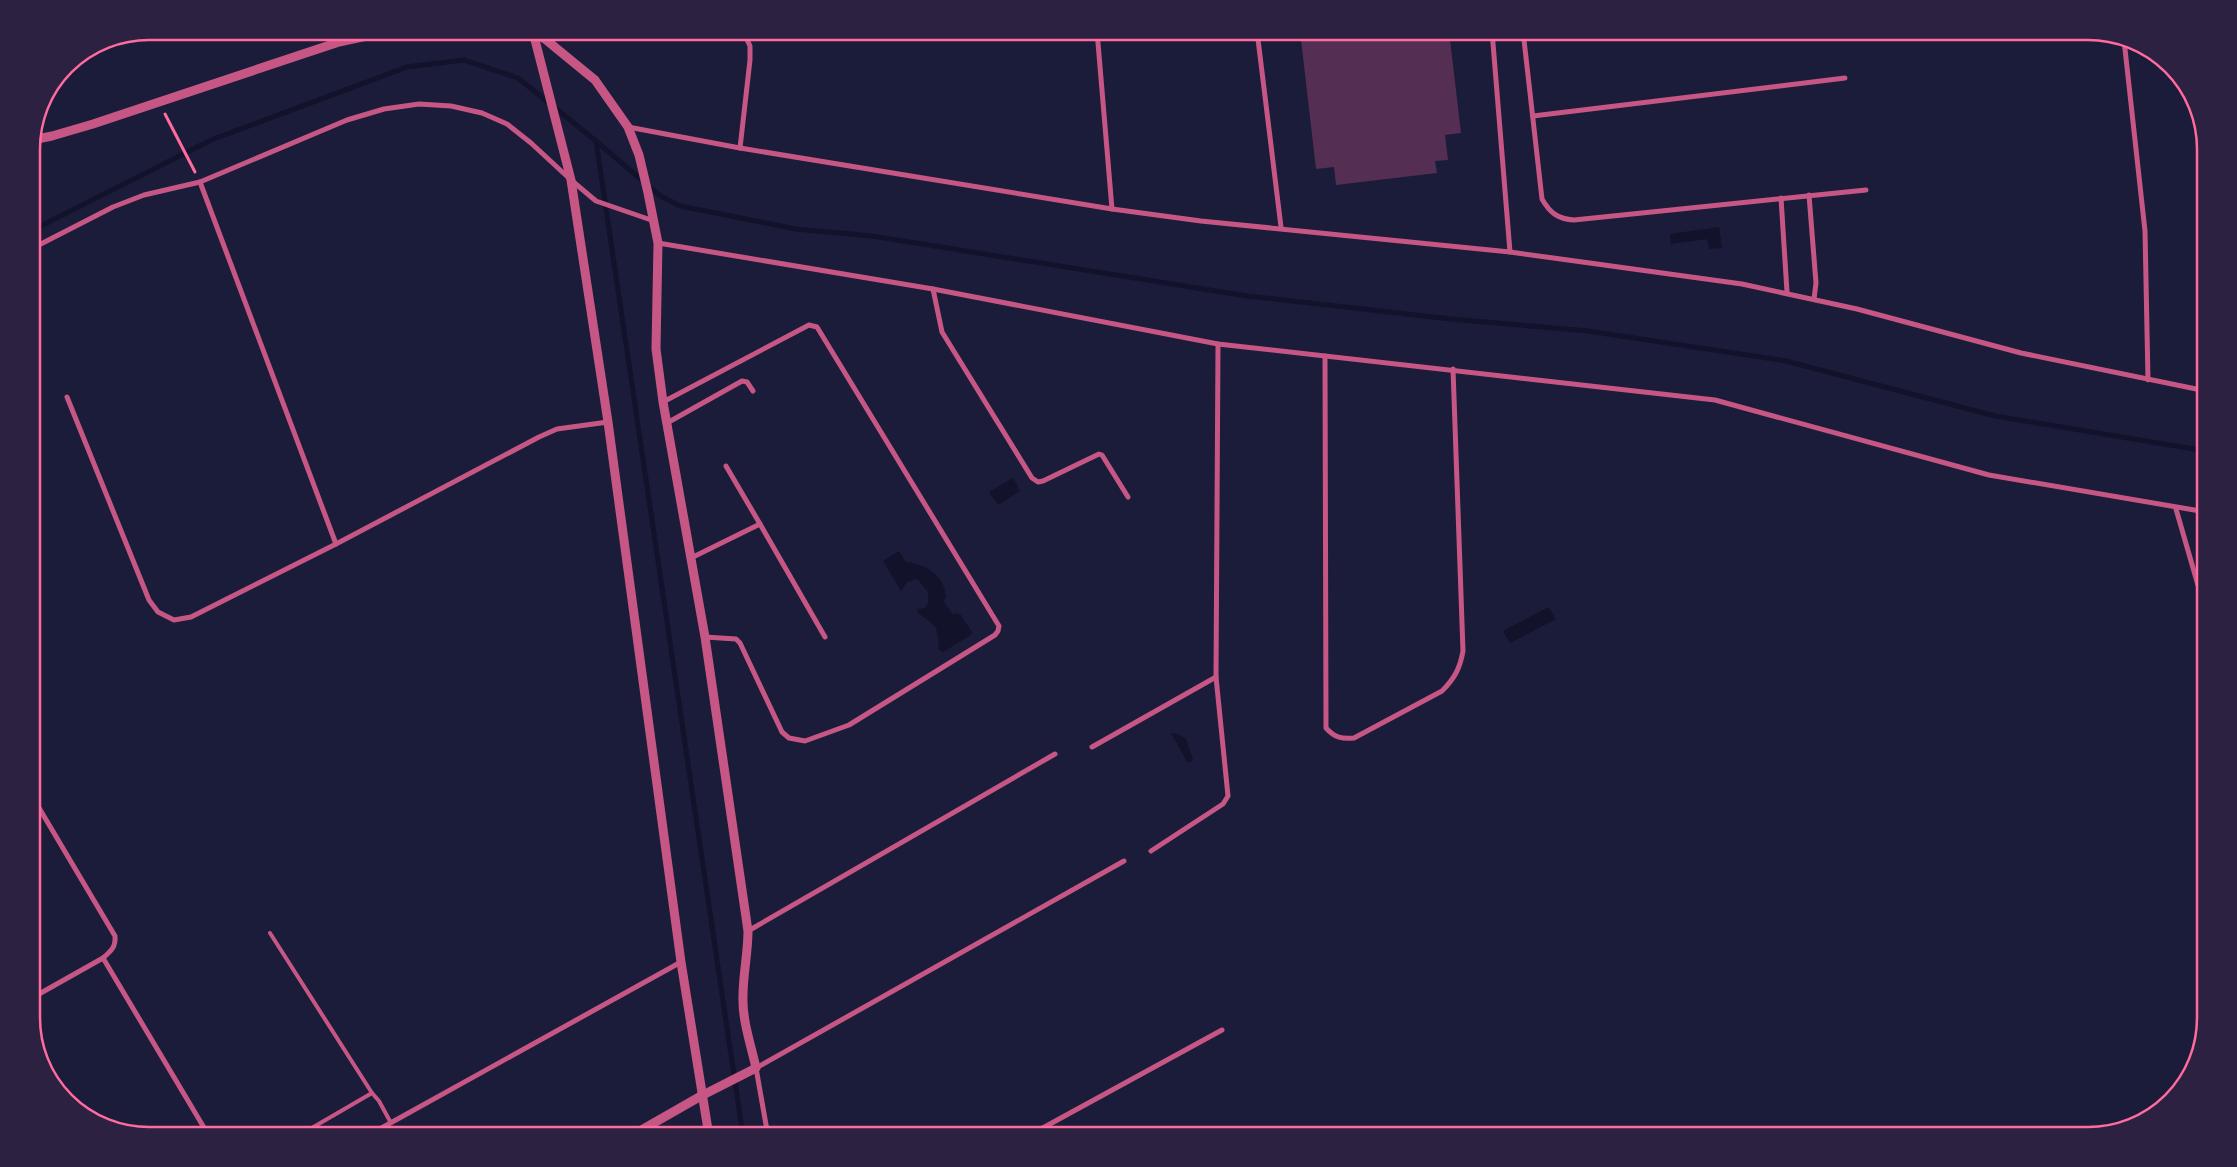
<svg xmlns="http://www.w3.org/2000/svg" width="2237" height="1167" font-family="'Archivo Narrow',sans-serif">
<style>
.water{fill:#12122b}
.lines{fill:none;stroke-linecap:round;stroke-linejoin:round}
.stream{stroke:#12122b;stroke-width:5}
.building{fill:#542f53}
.path{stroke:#ff6b9d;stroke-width:3}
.service{stroke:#c65784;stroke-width:4}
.minor{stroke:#c65784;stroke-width:5}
.tertiary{stroke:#c65784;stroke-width:9}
.rim{fill:none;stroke:#ff6b9d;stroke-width:2.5}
</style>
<rect width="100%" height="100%" fill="#1b1b3a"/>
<g class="water">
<path d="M1719,227L1722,248L1709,249L1707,239L1671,244L1670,234Z"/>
<path d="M1013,478L1020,491L998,505L989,492Z"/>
<path d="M899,551L906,562C927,565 945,575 946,598L943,600L953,615L954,613L961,615L972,632L971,635L943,652L939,650C937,621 937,628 917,612L918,609L925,608L928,603V592L917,579L907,582L901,591L883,561Z"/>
<path d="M1549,607L1556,619L1510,643L1503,631Z"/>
<path d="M1171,733L1177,734L1186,739L1193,760L1188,763Z"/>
</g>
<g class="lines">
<g class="stream">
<path d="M596,141L743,1136"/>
<path d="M31,231L211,140L407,67L464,60L518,78L596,141L659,195L680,206L796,229L872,236L1247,296L1451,319L1588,331L1786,361L1995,416L2206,451"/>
</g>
</g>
<path class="building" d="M1300,31H1449L1461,133L1445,135L1448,160L1435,161L1437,173L1336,185L1334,167L1316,169Z"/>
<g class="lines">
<path class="path" d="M165,114L195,172"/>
<g class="service">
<path d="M270,933L372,1093L379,1101L391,1123"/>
<path d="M298,1136L372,1093"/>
</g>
<g class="minor">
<path d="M335,31L339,42"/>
<path d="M1097,31L1112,209"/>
<path d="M1257,31L1281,227"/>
<path d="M1492,31L1510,252"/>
<path d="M1523,31L1542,199C1550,213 1558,219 1574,220L1866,190"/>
<path d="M2124,40L2145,231L2148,380"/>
<path d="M1533,116L1845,78"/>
<path d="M628,127L740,148L1112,209L1201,221L1510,252L1742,284L1857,309L2021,353L2206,391"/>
<path d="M740,148L750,60V46L743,31"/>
<path d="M200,182L336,544"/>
<path d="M1809,195L1816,283L1814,299"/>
<path d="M1781,198L1787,292"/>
<path d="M658,243L933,289L1218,344L1715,400L1989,475L2206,512"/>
<path d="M31,249L113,207L144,195L200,182L347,120L384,109L419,104L451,106L482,113L507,124L531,143L571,180L596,201L654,221"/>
<path d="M933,289L942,332L1032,478L1038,482L1043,481L1099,454L1102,455L1128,497"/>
<path d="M1325,356L1326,728C1335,738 1342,739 1354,738L1442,691C1455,678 1460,668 1463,651L1453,369"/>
<path d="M67,397L149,600L158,612L174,620L191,617L336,544L539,437L557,429L608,422"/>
<path d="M663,402L809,325L817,327L999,626L998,631L995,635L849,725L805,741L789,738L782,732L740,643L736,639L705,637"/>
<path d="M667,423L742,381L747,382L753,391"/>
<path d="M726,466L760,524"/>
<path d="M2176,509L2206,613"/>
<path d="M691,558L760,524L825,637"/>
<path d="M1092,747L1216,677"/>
<path d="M32,796L115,936C116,947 111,951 103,958L32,998"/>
<path d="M1151,851L1223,804L1228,796L1216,677L1218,344"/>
<path d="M748,931L1055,754"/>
<path d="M103,958L209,1136"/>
<path d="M367,1136L681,962"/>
<path d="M768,1136L756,1068L1124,861"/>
<path d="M1028,1136L1222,1030"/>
</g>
<g class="tertiary">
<path d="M530,31L545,39L595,80L628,127L639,155L648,193L658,243L656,349L663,402L705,637L748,931C748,953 743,974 743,996C742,1020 751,1045 756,1068L701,1096L631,1136"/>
<path d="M533,32L571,180L608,422L681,962L709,1136"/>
<path d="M32,140L52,136L93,124L339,42L390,31"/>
</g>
</g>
<path d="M0 0H2237V1167H0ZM149 40H2088A109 109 0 0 1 2197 149V1018A109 109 0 0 1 2088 1127H149A109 109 0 0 1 40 1018V149A109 109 0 0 1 149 40Z" fill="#2d2142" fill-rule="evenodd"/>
<path class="rim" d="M149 40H2088A109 109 0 0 1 2197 149V1018A109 109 0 0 1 2088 1127H149A109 109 0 0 1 40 1018V149A109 109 0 0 1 149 40Z"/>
</svg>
